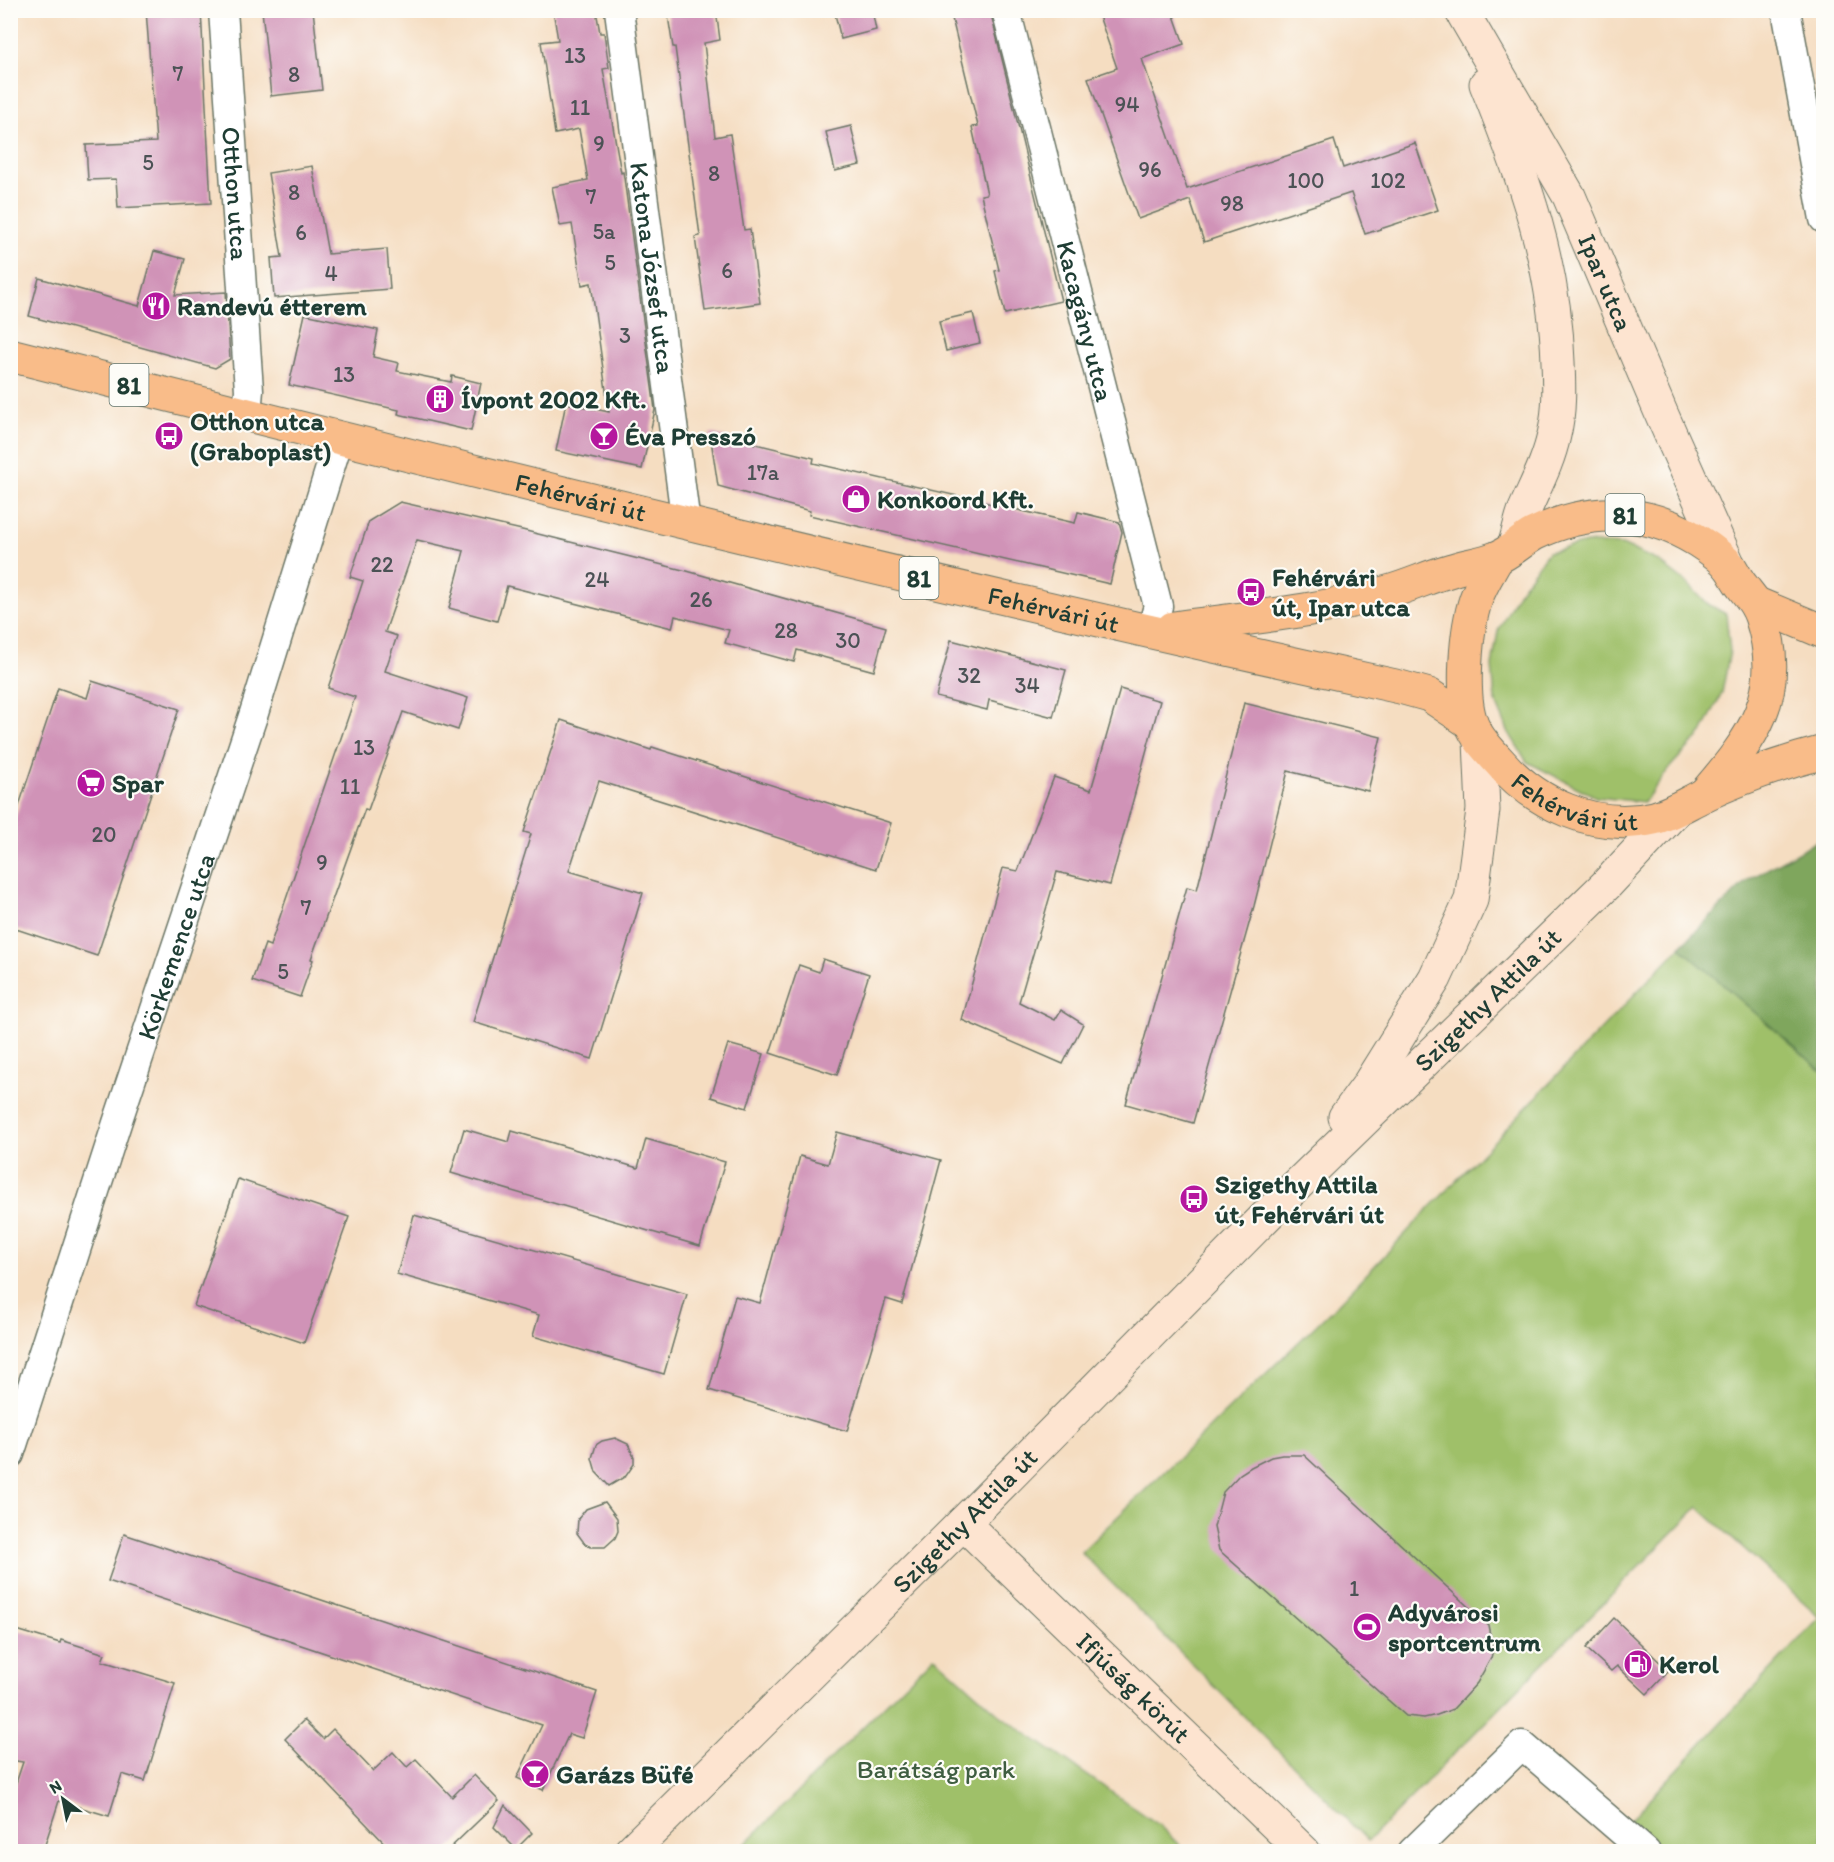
<svg xmlns="http://www.w3.org/2000/svg" width="1834" height="1862" font-family="Itim,sans-serif">
<style>
.green{fill:#9fc069;stroke:#5f7e4e;stroke-width:1.5}
.forest{fill:#7fa65d;stroke:#4f7248;stroke-width:1.5}
.building{fill:#d093b7}
.lines{fill:none;stroke-linecap:round;stroke-linejoin:round}
.street-casing{stroke:#6a7565;stroke-width:31}
.secondary-casing{stroke:#6a7565;stroke-width:35}
.primary-casing{stroke:#6a7565;stroke-width:35}
.street{stroke:#fff;stroke-width:28}
.secondary{stroke:#fde4d0;stroke-width:33}
.primary{stroke:#f9bc89;stroke-width:33}
.labels{text-anchor:middle;dominant-baseline:central;stroke-width:4.5;stroke-linejoin:round;paint-order:stroke}
.number-label{font-size:22px;fill:#4b5255}
.shield{fill:#fdfcf7;stroke:#62766e;stroke-width:1.5}
.shield-label{font-size:24px;font-weight:bold;fill:#1f3d34}
.street-label{font-size:26px;fill:#1f3d34;stroke:#fdfcf7}
.poi-label{font-size:26px;font-weight:bold;fill:#1f3d34;stroke:#fdfcf7;text-anchor:start}
.park-label{font-size:26px;fill:#3f5e41;stroke:#fdfcf7}
</style>
<rect width="100%" height="100%" fill="#fdfcf7"/>
<filter id="ink" filterUnits="userSpaceOnUse"><feTurbulence type="fractalNoise" baseFrequency=".0167" numOctaves="2"/><feDisplacementMap in="SourceGraphic" scale="12" xChannelSelector="R" yChannelSelector="G"/><feConvolveMatrix kernelMatrix="1 2 1 2 8 2 1 2 1" color-interpolation-filters="sRGB"/></filter>
<filter id="wash" filterUnits="userSpaceOnUse"><feTurbulence type="fractalNoise" baseFrequency=".008" numOctaves="4" result="noise"/><feDisplacementMap in="SourceGraphic" scale="24" xChannelSelector="R" yChannelSelector="G"/><feGaussianBlur stdDeviation="1.35" result="paint"/><feColorMatrix in="noise" values="0 0 0 0 0 0 0 0 0 0 0 0 0 0 0 0 0 1.4 0 .05"/><feComposite in="paint" operator="in"/></filter>
<g filter="url(#wash)">
<rect width="100%" height="100%" fill="#f5ddc1"/>
<g class="green">
<path d="M1587,543L1622,545L1658,561L1689,585L1706,603L1726,614L1730,651L1722,693L1702,733L1671,766L1644,802L1596,797L1527,762L1509,733L1495,700L1492,666L1498,631L1518,593L1548,552Z"/>
<path d="M1680,947L1823,1072V1851H1646L1620,1831L1820,1617L1698,1507L1368,1841L1081,1552L1337,1305Z"/>
<path d="M934,1656L1000,1715L1159,1825L1185,1851H738Z"/>
</g>
<path class="forest" d="M1822,838L1824,841L1823,1072L1680,947L1748,880Z"/>
<g id="blocks">
<g class="building">
<path d="M146,10H201L211,203L118,208L116,179L88,180L86,145L156,142Z"/>
<path d="M262,10H313L322,90L271,96Z"/>
<path d="M553,10H596L600,33H604L609,68L603,69L621,173L623,172L624,178L655,410L642,469L556,451L566,403L609,412L591,283L582,285L572,224L560,226L552,187L588,180L579,129L555,134L541,42L558,40Z"/>
<path d="M667,10H716L720,40L704,43L715,137L730,134L744,230L750,229L760,303L705,311L695,237L700,236L675,47H673Z"/>
<path d="M834,10H872L876,30L841,39Z"/>
<path d="M950,10H990L1061,301L1005,314L995,271L999,270L981,195L987,194L972,127L978,126Z"/>
<path d="M1097,10H1172L1184,44L1142,59L1187,189L1334,140L1343,168L1415,143L1438,210L1365,234L1351,193L1204,242L1190,200L1138,219L1088,78L1117,68Z"/>
<path d="M851,126L860,165L835,171L826,132Z"/>
<path d="M312,166L328,254L387,249L390,289L274,298L271,258L282,257L268,173Z"/>
<path d="M154,251L185,259L175,295L226,292L230,359L215,368L29,316L39,278L139,306Z"/>
<path d="M973,313L980,343L946,351L939,321Z"/>
<path d="M305,314L378,330L373,357L399,363L397,371L451,382L452,376L481,383L471,431L398,414L399,410L289,385Z"/>
<path d="M710,433L814,458L813,463L1075,523L1078,512L1119,522L1122,532L1110,584L809,515L810,511L718,486Z"/>
<path d="M400,502L522,530L687,571L886,627L874,671L797,650L794,662L725,643L729,630L675,616L672,628L507,586L497,621L449,608L464,551L417,540L385,632L397,636L385,671L468,698L458,730L403,712L368,810L365,809L311,959L313,960L300,997L252,981L265,944L270,946L355,697L328,688L363,581L350,577L369,521Z"/>
<path d="M951,640L1066,670L1053,717L989,700L987,710L936,697Z"/>
<path d="M92,681L179,709L97,956L10,927V833L43,733L58,688L87,698Z"/>
<path d="M1120,689L1160,701L1110,885L1057,872L1019,1002L1055,1020L1061,1010L1083,1024L1063,1064L962,1020L1003,868L1018,871L1054,777L1091,790Z"/>
<path d="M1244,703L1381,737L1368,791L1288,771L1254,906L1193,1123L1126,1104L1187,887L1197,890Z"/>
<path d="M561,720L651,750L652,747L891,823L876,869L599,781L569,871L643,893L592,1059L473,1022L531,834L524,832Z"/>
<path d="M823,959L869,974L837,1075L770,1053L799,965L819,972Z"/>
<path d="M728,1044L764,1054L747,1108L711,1097Z"/>
<path d="M464,1129L509,1142L512,1131L638,1168L646,1139L725,1162L700,1246L451,1173Z"/>
<path d="M837,1132L941,1160L902,1304L886,1299L847,1431L709,1390L735,1296L760,1303L800,1156L828,1164Z"/>
<path d="M238,1179L349,1217L304,1343L194,1306Z"/>
<path d="M414,1215L687,1294L664,1374L533,1336L539,1315L397,1274Z"/>
<path d="M615,1438L628,1444L634,1457V1464L626,1476L609,1486L596,1472L592,1458L596,1445L602,1441Z"/>
<path d="M1282,1455H1304L1488,1625L1493,1650L1491,1658L1477,1683L1453,1709L1437,1715L1424,1718L1406,1716L1219,1550L1214,1527L1223,1492L1240,1474L1251,1467L1271,1457Z"/>
<path d="M605,1502L617,1518L618,1531L615,1538L605,1547H591L585,1544L577,1533L578,1519L586,1509Z"/>
<path d="M124,1534L597,1692L582,1738L569,1734L543,1790L517,1778L542,1725L108,1581Z"/>
<path d="M1614,1618L1669,1671L1647,1694L1617,1666L1611,1671L1586,1648Z"/>
<path d="M10,1628L60,1643L61,1640L105,1654L102,1661L175,1683L145,1781L122,1774L109,1816L59,1801L43,1851H23L10,1848V1801L23,1762L10,1760Z"/>
<path d="M304,1720L323,1739L333,1729L373,1771L393,1752L407,1767L416,1759L452,1797L474,1775L499,1801L447,1851H392L285,1739Z"/>
<path d="M505,1805L532,1833L516,1849L494,1827Z"/>
</g>
</g>
</g>
<g filter="url(#ink)">
<use href="#blocks" fill-opacity="0" stroke="#6a7565" stroke-width="1.5"/>
<g class="lines">
<g class="street-casing">
<g id="street">
<path id="s1" d="M223,10L249,390L247,414"/>
<path id="s2" d="M619,10L686,524"/>
<path id="s3" d="M1006,10L1158,606L1151,631"/>
<path d="M1786,10L1824,219"/>
<path id="s4" d="M10,1454L117,1123L254,713L339,439"/>
<path d="M1412,1852L1522,1745L1646,1852"/>
</g>
</g>
<g class="secondary-casing">
<g id="secondary">
<path id="s5" d="M1461,10L1569,196L1662,415L1729,566"/>
<path d="M1486,84C1523,175 1555,263 1558,362C1559,386 1560,411 1554,435C1548,463 1535,486 1524,512C1520,523 1518,535 1514,547"/>
<path d="M1345,1117L1367,1087L1435,978L1471,900L1483,810L1480,740"/>
<path id="s6" d="M963,1523L1304,1852"/>
<path id="s7" d="M630,1852L963,1523L1295,1187L1606,885L1677,809"/>
</g>
</g>
<g class="primary-casing">
<g id="primary">
<path id="s8" d="M10,355C472,472 934,586 1400,687L1429,695L1471,723"/>
<path id="s9" d="M1497,558C1490,571 1481,584 1476,599C1466,628 1460,696 1472,725C1477,738 1487,748 1496,758C1534,803 1594,832 1654,818C1671,814 1687,803 1704,795C1742,777 1782,763 1824,752"/>
<path d="M1757,604L1824,632"/>
<path d="M1173,628C1245,618 1317,612 1388,592C1410,586 1430,576 1452,570C1466,565 1482,564 1496,558C1510,553 1521,541 1534,534C1590,507 1645,508 1698,541C1709,548 1722,557 1730,567C1734,573 1737,580 1742,586C1751,598 1756,602 1761,616C1787,694 1753,738 1704,795"/>
</g>
</g>
<use href="#street" class="street"/>
<use href="#secondary" class="secondary"/>
<use href="#primary" class="primary"/>
</g>
</g>
<defs>
<g id="restaurant-disc" transform="scale(1.5)"><circle r="9.5" fill="#b5179e" stroke="#fdfcf7"/><path d="M-5-6h1v4h1v-4h1v4h1v-4h1v5L-1.5 .5V6h-2V.5L-5-1ZM5-6V6H3V1.5H1.5Q1.5-4 5-6Z" fill="#fff"/></g>
<g id="building-disc" transform="scale(1.5)"><circle r="9.5" fill="#b5179e" stroke="#fdfcf7"/><path d="M-4-6H4V6H1V3H-1V6H-4ZM-2.5-4.3h1.7v1.8h-1.7ZM.8-4.3h1.7v1.8H.8ZM-2.5-1h1.7V.8h-1.7ZM.8-1h1.7V.8H.8Z" fill="#fff"/></g>
<g id="bus-disc" transform="scale(1.5)"><circle r="9.5" fill="#b5179e" stroke="#fdfcf7"/><path d="M-5-6H5V4H4V6H2V4H-2V6H-4V4H-5ZM-3.5-4V0h7V-4ZM-3.5 1.2v1.5H-2V1.2ZM2 1.2v1.5H3.5V1.2Z" fill="#fff"/></g>
<g id="bar-disc" transform="scale(1.5)"><circle r="9.5" fill="#b5179e" stroke="#fdfcf7"/><path d="M-6-5H6L.8 .8V4.5H3.5V6h-7V4.5H-.8V.8Z" fill="#fff"/></g>
<g id="shop-disc" transform="scale(1.5)"><circle r="9.5" fill="#b5179e" stroke="#fdfcf7"/><path d="M-5-2.5h2.3a2.7 3.5 0 0 1 5.4 0H5L5.5 6h-11ZM-1.5-2.5h3a1.5 2.3 0 0 0-3 0Z" fill="#fff"/></g>
<g id="supermarket-disc" transform="scale(1.5)"><circle r="9.5" fill="#b5179e" stroke="#fdfcf7"/><path d="M-6-5.5h2.5l.6 2H6L4.5 2H-2.5L-4.4-4H-6ZM-1.5 3.2a1.3 1.3 0 1 0 .1 0ZM3 3.2a1.3 1.3 0 1 0 .1 0Z" fill="#fff"/></g>
<g id="stadium-disc" transform="scale(1.5)"><circle r="9.5" fill="#b5179e" stroke="#fdfcf7"/><path d="M0-5a6.5 5 0 1 0 0 10a6.5 5 0 1 0 0-10ZM-3.5-1.8h7v3.6h-7Z" fill="#fff"/></g>
<g id="fuel-disc" transform="scale(1.5)"><circle r="9.5" fill="#b5179e" stroke="#fdfcf7"/><path d="M-5.5-6h7V0h2V4h1.3V-2.5L3-4.5l.8-.8L6-3V5H2.5V1h-1V6h-7ZM-4.2-4.7v3.2H.2V-4.7Z" fill="#fff"/></g>
</defs>
<g fill-rule="evenodd">
<use href="#restaurant-disc" x="156" y="306"/>
<use href="#building-disc" x="440" y="399"/>
<use href="#bus-disc" x="169" y="436"/>
<use href="#bar-disc" x="604" y="436"/>
<use href="#shop-disc" x="856" y="499"/>
<use href="#bus-disc" x="1251" y="592"/>
<use href="#supermarket-disc" x="91" y="783"/>
<use href="#bus-disc" x="1194" y="1199"/>
<use href="#stadium-disc" x="1367" y="1627"/>
<use href="#fuel-disc" x="1638" y="1664"/>
<use href="#bar-disc" x="535" y="1774"/>
</g>
<g class="labels">
<g class="number-label">
<text x="575" y="55">13</text>
<text x="178" y="73">7</text>
<text x="294" y="74">8</text>
<text x="1127" y="104">94</text>
<text x="580" y="107">11</text>
<text x="599" y="143">9</text>
<text x="148" y="162">5</text>
<text x="1150" y="169">96</text>
<text x="714" y="173">8</text>
<text x="1306" y="180">100</text>
<text x="1388" y="180">102</text>
<text x="294" y="192">8</text>
<text x="591" y="196">7</text>
<text x="1232" y="203">98</text>
<text x="604" y="231">5a</text>
<text x="301" y="232">6</text>
<text x="610" y="262">5</text>
<text x="727" y="270">6</text>
<text x="331" y="273">4</text>
<text x="625" y="335">3</text>
<text x="344" y="374">13</text>
<text x="763" y="472">17a</text>
<text x="382" y="564">22</text>
<text x="597" y="579">24</text>
<text x="701" y="599">26</text>
<text x="786" y="630">28</text>
<text x="848" y="640">30</text>
<text x="969" y="675">32</text>
<text x="1027" y="685">34</text>
<text x="364" y="747">13</text>
<text x="350" y="786">11</text>
<text x="104" y="834">20</text>
<text x="322" y="862">9</text>
<text x="306" y="907">7</text>
<text x="283" y="971">5</text>
<text x="1354" y="1588">1</text>
</g>
<g class="shield">
<rect x="109.5" y="364" width="39" height="42" rx="4.5"/>
<rect x="1605.5" y="494" width="39" height="42" rx="4.5"/>
<rect x="899.5" y="557" width="39" height="42" rx="4.5"/>
</g>
<g class="shield-label">
<text x="129" y="385">81</text>
<text x="1625" y="515">81</text>
<text x="919" y="578">81</text>
</g>
<g class="street-label">
<text stroke="none"><textPath href="#s1" startOffset="184">Otthon utca</textPath></text>
<text stroke="none"><textPath href="#s2" startOffset="260">Katona József utca</textPath></text>
<text stroke="none"><textPath href="#s5" startOffset="309">Ipar utca</textPath></text>
<text stroke="none"><textPath href="#s3" startOffset="321">Kacagány utca</textPath></text>
<text stroke="none"><textPath href="#s8" startOffset="588">Fehérvári út</textPath></text>
<text stroke="none"><textPath href="#s8" startOffset="1074">Fehérvári út</textPath></text>
<text stroke="none"><textPath href="#s9" startOffset="309">Fehérvári út</textPath></text>
<text stroke="none"><textPath href="#s4" startOffset="534">Körkemence utca</textPath></text>
<text stroke="none"><textPath href="#s7" startOffset="1209">Szigethy Attila út</textPath></text>
<text stroke="none"><textPath href="#s7" startOffset="471">Szigethy Attila út</textPath></text>
<text stroke="none"><textPath href="#s6" startOffset="237">Ifjúság körút</textPath></text>
</g>
<g class="poi-label">
<text x="177" y="306">Randevú étterem</text>
<text x="461" y="399">Ívpont 2002 Kft.</text>
<text x="190" y="421">Otthon utca<tspan x="190" dy="30">(Graboplast)</tspan></text>
<text x="625" y="436">Éva Presszó</text>
<text x="877" y="499">Konkoord Kft.</text>
<text x="1272" y="577">Fehérvári<tspan x="1272" dy="30">út, Ipar utca</tspan></text>
<text x="112" y="783">Spar</text>
<text x="1215" y="1184">Szigethy Attila<tspan x="1215" dy="30">út, Fehérvári út</tspan></text>
<text x="1388" y="1612">Adyvárosi<tspan x="1388" dy="30">sportcentrum</tspan></text>
<text x="1659" y="1664">Kerol</text>
<text x="556" y="1774">Garázs Büfé</text>
</g>
<g class="park-label">
<text x="936" y="1769">Barátság park</text>
</g>
</g>
<rect width="1834" height="1862" fill="none" stroke="#fdfcf7" stroke-width="36"/>
<g transform="translate(63 1799) rotate(328)" stroke="#fdfcf7" stroke-width="4.5" paint-order="stroke">
<path d="M0-4.5L10 22L0 15L-10 22Z" fill="#1f3d34"/>
<text y="-9" font-size="16" font-weight="bold" text-anchor="middle" fill="#1f3d34">N</text>
</g>
</svg>
